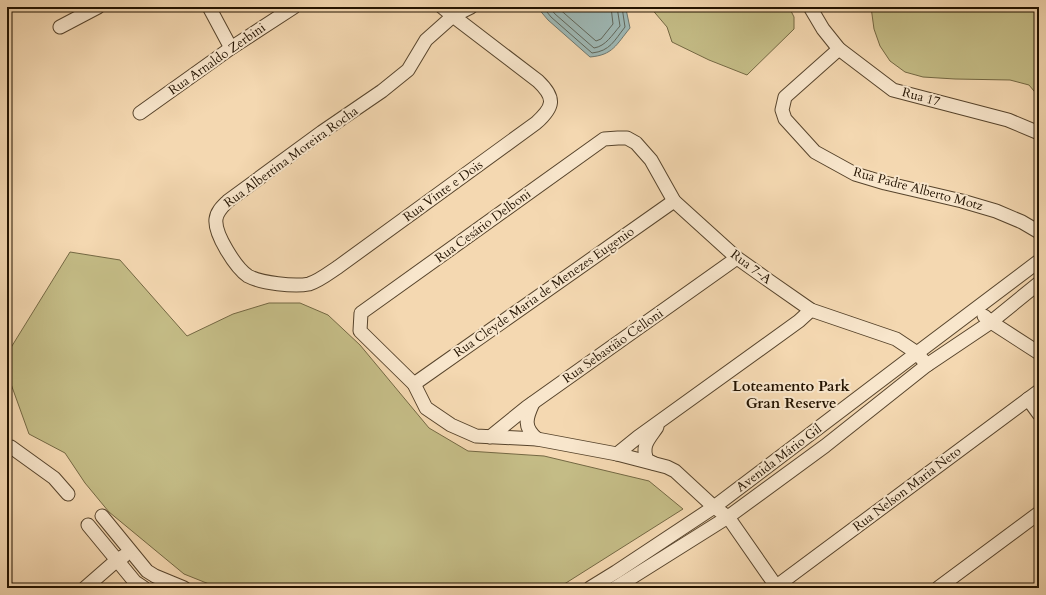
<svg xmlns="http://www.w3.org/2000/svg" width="1046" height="595" font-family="Cardo,serif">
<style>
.green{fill:#c4bc86;stroke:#746843}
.water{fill:#9eb8b5;stroke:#6d766d}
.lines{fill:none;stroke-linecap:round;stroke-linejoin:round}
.shore{stroke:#60665a;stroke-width:1}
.minor-casing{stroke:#57442c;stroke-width:15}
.minor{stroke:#f8e6cc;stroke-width:13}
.labels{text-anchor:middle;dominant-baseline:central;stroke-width:4;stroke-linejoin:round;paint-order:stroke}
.street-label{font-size:13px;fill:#231300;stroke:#f8e6cc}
.quarter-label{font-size:15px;font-weight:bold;fill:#231300;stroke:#f8e6cc}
</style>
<rect width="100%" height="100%" fill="#f4d8b1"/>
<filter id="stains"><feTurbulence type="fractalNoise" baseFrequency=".005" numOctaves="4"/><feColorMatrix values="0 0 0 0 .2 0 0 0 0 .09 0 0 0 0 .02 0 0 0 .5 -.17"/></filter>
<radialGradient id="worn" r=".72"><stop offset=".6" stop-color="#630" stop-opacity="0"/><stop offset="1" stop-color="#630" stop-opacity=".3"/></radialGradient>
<g class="green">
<path d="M650,7H789L794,17V29L747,75L709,60L672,42L667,27Z"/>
<path d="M871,7H1039V97L1029,85L1010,80L955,79L923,77L905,72L890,61L880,46L874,29Z"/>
<path d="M70,252L120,260L187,336L233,314L269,303H300L328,315L360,345L429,428L468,451L544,456L649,481L683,509L558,588H219L184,574L109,512L85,483L65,453L29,434L7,373V354Z"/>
</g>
<path class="water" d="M537,7H624L626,9L630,28C616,45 613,55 590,57L548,20Z"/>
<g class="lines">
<g class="shore">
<path d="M543,7L551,17L592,53C610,51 614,41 625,27L622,7"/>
<path d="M549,7L555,14L594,48C606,46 612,35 620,26L617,7"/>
<path d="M557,7L596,41L601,39L613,24L611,7"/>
</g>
<g class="minor-casing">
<g id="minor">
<path d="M209,7L231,48"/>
<path d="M442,7L453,16L538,81C556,98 554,107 536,123L338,267C329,273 319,281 309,284C294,287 261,283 248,276C236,268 214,234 216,219C217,211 223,206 228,201L322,132L382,91L408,70L426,40L453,16L471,7"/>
<path d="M810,7L823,29L839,49L893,90L1008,120L1039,133"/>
<path d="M60,27L98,7"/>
<path d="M839,49L785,97L782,110L785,119L815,152L855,174L885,183L962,201L996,211L1022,222L1039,232"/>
<path d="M140,113L231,48L294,7"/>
<path d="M984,316L991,322L1039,353"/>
<path d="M414,384L674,201"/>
<path d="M1028,399L1039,414"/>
<path d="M533,403C526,418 523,427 537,439"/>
<path d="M490,437L527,407L737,258"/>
<path d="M7,447H11L54,478L68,494"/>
<path d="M617,454L638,437L799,321L811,310"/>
<path d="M653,463L647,460C641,445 649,439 657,427"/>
<path d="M102,516L147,571L155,576L184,588"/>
<path d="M88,525L135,582L144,588"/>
<path d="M776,586L728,517L714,507L675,471L667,467L617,454L537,439L476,436L451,425L426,408L414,384L360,331L361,313L604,139L618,138H627L636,143L651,160L674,201L737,258L768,280L811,310L896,339L917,353L927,365"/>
<path d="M85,588L117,560L124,556"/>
<path d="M590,588L616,572L714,507L917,353L1039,261"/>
<path d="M615,588L728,517L825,446L927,365L991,322L1039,283"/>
<path d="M774,588L1039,391"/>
<path d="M938,588L1039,513"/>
</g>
</g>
<use href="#minor" class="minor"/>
</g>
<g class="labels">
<g class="street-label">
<text transform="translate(217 59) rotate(-35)">Rua Arnaldo Zerbini</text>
<text transform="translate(921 97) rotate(15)">Rua 17</text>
<text transform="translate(291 157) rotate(-36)">Rua Albertina Moreira Rocha</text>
<text transform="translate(918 189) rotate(15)">Rua Padre Alberto Motz</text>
<text transform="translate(443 191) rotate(-36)">Rua Vinte e Dois</text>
<text transform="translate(483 226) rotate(-36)">Rua Cesário Delboni</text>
<text transform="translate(751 267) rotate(37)">Rua 7-A</text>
<text transform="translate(544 292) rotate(-35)">Rua Cleyde Maria de Menezes Eugenio</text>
<text transform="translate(613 346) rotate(-35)">Rua Sebastião Celloni</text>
<text transform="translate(779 458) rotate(-37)">Avenida Mário Gil</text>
<text transform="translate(907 489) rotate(-37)">Rua Nelson Maria Neto</text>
</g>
<g class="quarter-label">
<text x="791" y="386">Loteamento Park<tspan x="791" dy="17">Gran Reserve</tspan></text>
</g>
</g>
<rect width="1046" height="595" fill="none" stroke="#f4d8b1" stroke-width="24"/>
<rect x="8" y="8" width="1030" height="579" fill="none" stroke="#231300" stroke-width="2"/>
<rect x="12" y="12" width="1022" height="571" fill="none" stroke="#231300"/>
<rect width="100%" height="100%" filter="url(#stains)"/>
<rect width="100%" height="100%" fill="url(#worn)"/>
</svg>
